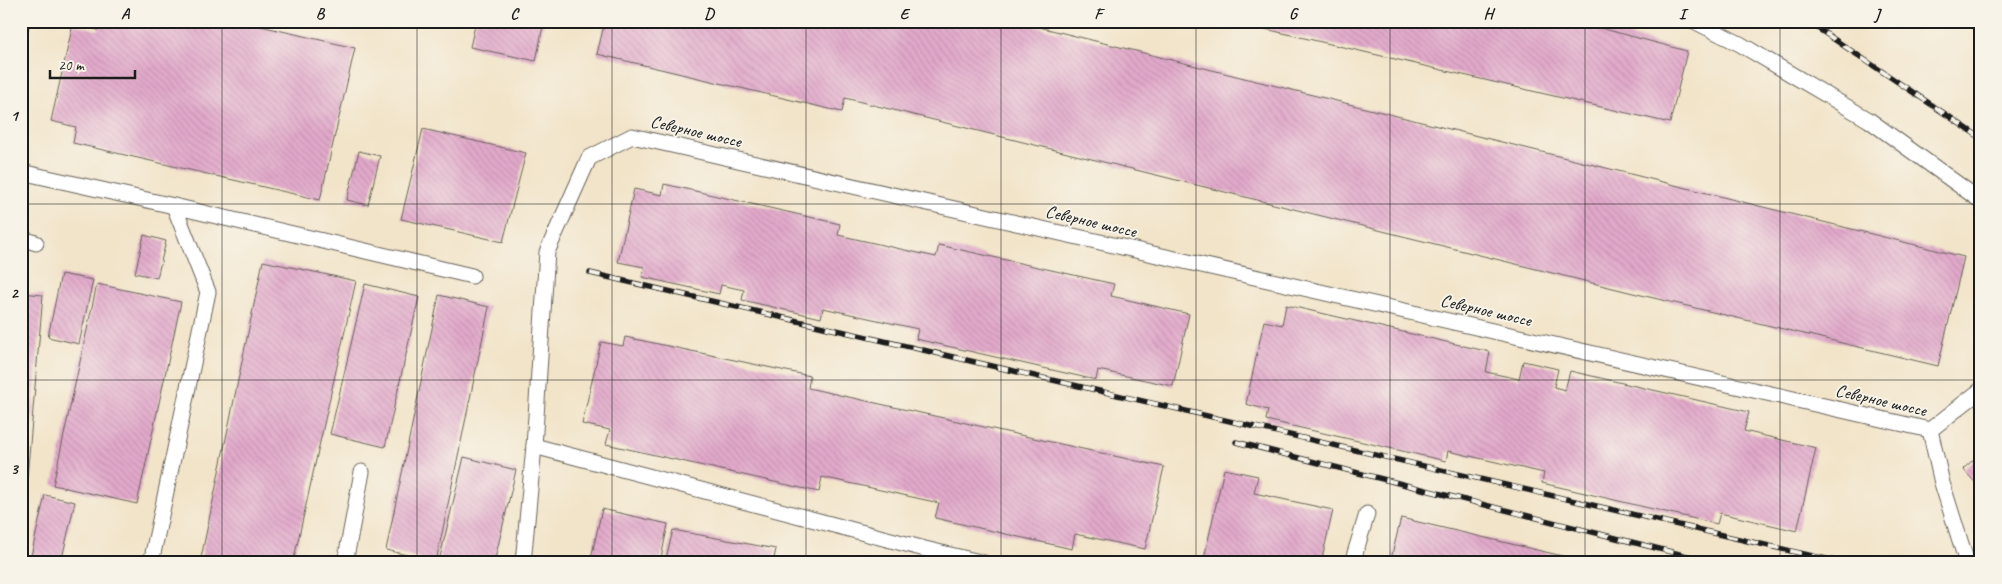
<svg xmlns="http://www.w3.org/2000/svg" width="2002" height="584" font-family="Caveat,sans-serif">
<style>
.building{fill:url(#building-back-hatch)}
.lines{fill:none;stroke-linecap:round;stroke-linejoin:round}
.service-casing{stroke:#676259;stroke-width:17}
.service{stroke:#fff;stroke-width:15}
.rail-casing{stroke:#1c1c1c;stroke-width:5.5}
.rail{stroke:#f7f3e8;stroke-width:4;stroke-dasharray:11;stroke-linecap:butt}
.grid{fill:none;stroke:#1c1c1c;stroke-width:1;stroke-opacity:0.55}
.labels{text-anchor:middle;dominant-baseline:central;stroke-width:4;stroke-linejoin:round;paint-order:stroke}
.street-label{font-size:18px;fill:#1c1c1c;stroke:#f7f3e8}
.neatline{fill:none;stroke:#1c1c1c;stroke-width:2}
.grid-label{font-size:16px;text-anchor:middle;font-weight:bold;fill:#1c1c1c}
</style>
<defs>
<pattern id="building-back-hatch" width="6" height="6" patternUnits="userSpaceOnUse" patternTransform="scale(1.25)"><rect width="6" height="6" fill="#e2a9cb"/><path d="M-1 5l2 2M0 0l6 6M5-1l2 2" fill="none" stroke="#c191ae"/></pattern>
</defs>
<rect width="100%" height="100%" fill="#f7f3e8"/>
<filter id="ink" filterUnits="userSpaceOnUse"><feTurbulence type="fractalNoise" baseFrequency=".02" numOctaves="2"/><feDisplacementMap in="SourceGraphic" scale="10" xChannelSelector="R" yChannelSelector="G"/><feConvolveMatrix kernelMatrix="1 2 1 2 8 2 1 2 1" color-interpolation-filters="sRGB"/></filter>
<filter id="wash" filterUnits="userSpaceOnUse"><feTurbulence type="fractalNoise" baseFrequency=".0096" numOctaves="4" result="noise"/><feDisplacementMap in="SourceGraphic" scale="20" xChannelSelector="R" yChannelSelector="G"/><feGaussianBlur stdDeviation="1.12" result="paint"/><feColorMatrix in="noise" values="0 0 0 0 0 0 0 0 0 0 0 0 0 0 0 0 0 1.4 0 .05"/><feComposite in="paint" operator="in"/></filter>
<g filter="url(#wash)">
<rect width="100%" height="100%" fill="#f2e4c9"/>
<g id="blocks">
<g class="building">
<path d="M21,21H30L22,57H21Z"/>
<path d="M100,21H239L355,48L320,200L73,143L76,127L51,121L73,24L98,30Z"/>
<path d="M476,21H544L536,61L470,47Z"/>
<path d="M605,21H1015L1964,257L1938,366L1637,294L845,98L842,112L597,54Z"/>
<path d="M1231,21H1574L1687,51L1670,123Z"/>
<path d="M423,129L526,153L503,242L401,219Z"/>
<path d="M359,151L380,156L368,205L347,200Z"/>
<path d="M664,184L840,224L838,235L936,257L939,245L1114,284L1111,296L1189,314L1173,386L1098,370L1096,380L916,339L918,329L823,308L821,318L742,300L744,290L721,285L719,294L642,277L644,267L618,262L634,189L662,195Z"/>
<path d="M144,235L166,241L157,278L135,273Z"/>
<path d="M263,261L356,281L293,563H200Z"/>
<path d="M61,274L93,280L79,344L48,337Z"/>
<path d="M97,284L181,302L137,504L53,485Z"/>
<path d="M365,284L419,297L385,447L330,434Z"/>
<path d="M21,293L43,295L27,478H21Z"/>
<path d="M439,295L489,307L436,562L386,550Z"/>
<path d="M1286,305L1490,352L1486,372L1519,379L1523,361L1558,369L1554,387L1565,390L1570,371L1749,412L1744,431L1816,448L1797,531L1720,513L1717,524L1542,483L1544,473L1448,451L1446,461L1266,420L1268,410L1246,404L1264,321L1282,325Z"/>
<path d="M625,337L810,376L808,388L1164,467L1145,549L1075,534L1072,549L935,518L939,503L822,477L819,492L606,444L610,430L582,424L601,342L623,346Z"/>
<path d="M1981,453V489L1963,469Z"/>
<path d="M464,457L516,470L494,563L439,561Z"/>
<path d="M1224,469L1258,476L1254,493L1333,510L1321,563H1203Z"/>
<path d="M45,495L75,502L61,563L31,556Z"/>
<path d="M602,509L668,524L660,563H590Z"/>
<path d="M1401,518L1588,562V563H1390Z"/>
<path d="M673,530L776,549L773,563H665Z"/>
</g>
</g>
</g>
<g filter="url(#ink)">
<use href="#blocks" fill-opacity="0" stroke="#676259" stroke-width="1"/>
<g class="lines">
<g class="service-casing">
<g id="service">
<path d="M1694,21L1740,44L1869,120L1981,201"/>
<path d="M21,172L174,206"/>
<path d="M21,238L36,243"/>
<path d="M1930,430L1942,483L1967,563"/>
<path d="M534,446L925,549L984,563"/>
<path d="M151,563L208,292L174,206L472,276"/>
<path d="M345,563L362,472"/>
<path d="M523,563L534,446L547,252L589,158L632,136L1930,430L1981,390"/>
<path d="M1352,563L1367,514"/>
</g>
</g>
<use href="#service" class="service"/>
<g class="rail-casing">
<g id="rail">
<path d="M1807,21L1981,138"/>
<path d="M1969,21L1981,33"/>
<path d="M590,273L1843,563"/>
<path d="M1236,442L1715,563"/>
</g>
</g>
<use href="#rail" class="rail"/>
</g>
</g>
<path class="grid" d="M222,21V563M417,21V563M612,21V563M806,21V563M1001,21V563M1196,21V563M1390,21V563M1585,21V563M1780,21V563M21,204H1981M21,380H1981"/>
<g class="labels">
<g class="street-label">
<text transform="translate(696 131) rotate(13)">Северное шоссе</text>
<text transform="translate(1091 221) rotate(13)">Северное шоссе</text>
<text transform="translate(1486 310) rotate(13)">Северное шоссе</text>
<text transform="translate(1881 400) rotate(13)">Северное шоссе</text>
</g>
</g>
<rect width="2002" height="584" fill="none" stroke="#f7f3e8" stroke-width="55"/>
<path d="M50 70v8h85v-8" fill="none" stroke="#1c1c1c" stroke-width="2.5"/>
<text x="58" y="70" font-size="15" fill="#1c1c1c" stroke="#f7f3e8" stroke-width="4" paint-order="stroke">20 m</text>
<rect x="28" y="28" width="1946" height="528" class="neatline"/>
<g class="grid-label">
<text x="125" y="19">A</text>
<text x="320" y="19">B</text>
<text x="514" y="19">C</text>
<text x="709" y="19">D</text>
<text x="904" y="19">E</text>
<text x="1098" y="19">F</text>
<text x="1293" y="19">G</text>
<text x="1488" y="19">H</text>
<text x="1682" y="19">I</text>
<text x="1877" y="19">J</text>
<text x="14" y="121">1</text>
<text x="14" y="298">2</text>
<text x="14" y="474">3</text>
</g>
</svg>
